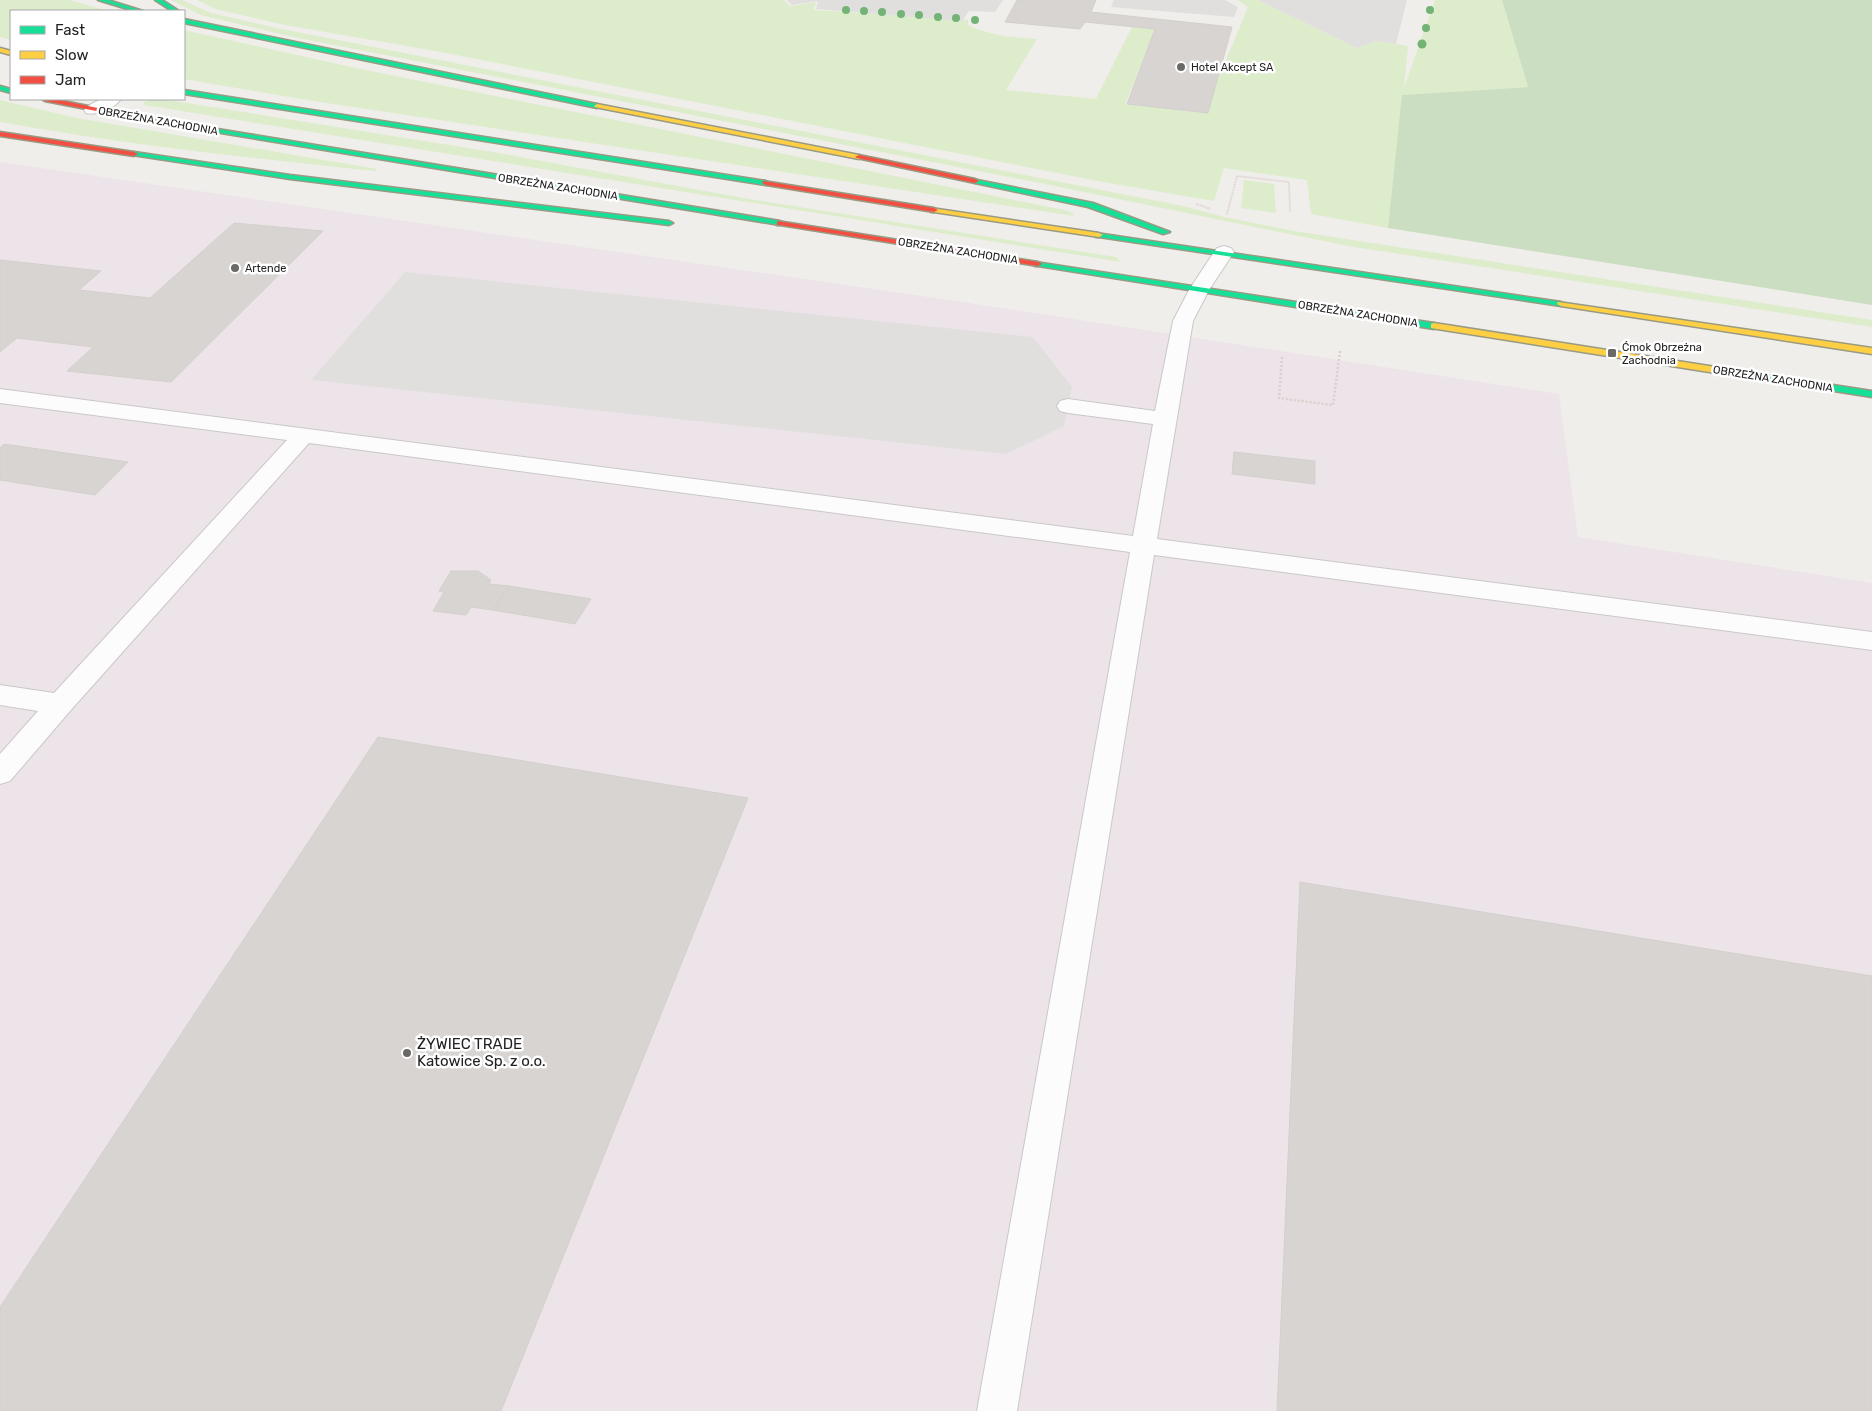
<svg xmlns="http://www.w3.org/2000/svg" width="1872" height="1411" font-family="Rubik,sans-serif">
<style>
.industrial{fill:#ede4e9}
.grass{fill:#ddeccb}
.forest{fill:#cbdec1}
.parking{fill:#e0dfde}
.building{fill:#d7d4d2;stroke:#d3d0cc}
.lines{fill:none;stroke-linecap:round;stroke-linejoin:round}
.lane-casing{stroke:#c9c8c7;stroke-width:2}
.fast-casing{stroke:#999a82;stroke-width:3}
.slow-casing{stroke:#999a82;stroke-width:3}
.jam-casing{stroke:#999a82;stroke-width:3}
.path-far1{stroke:#dccecd;stroke-width:2;stroke-dasharray:1 1;stroke-linecap:butt}
.path{stroke:#dccecd;stroke-width:2.5;stroke-dasharray:2 2;stroke-linecap:butt}
.lane{fill:#fdfcfc;fill-rule:evenodd}
.fast{fill:#16e098;fill-rule:evenodd}
.slow{fill:#ffcf43;fill-rule:evenodd}
.jam{fill:#f24e42;fill-rule:evenodd}
.tree{fill:#73b476}
.poi-dot{fill:#6a6968;stroke:#fff;stroke-width:2}
.labels{text-anchor:middle;dominant-baseline:central;stroke-width:5;stroke-linejoin:round;paint-order:stroke}
.far-poi-label{font-size:11px;fill:#222;stroke:#fff;text-anchor:start}
.far-street-label{font-size:11px;fill:#222;stroke:#fff}
.near-poi-label{font-size:15px;fill:#222;stroke:#fff;text-anchor:start}
</style>
<rect width="100%" height="100%" fill="#f0eeeb"/>
<path class="industrial" d="M0,162L983,305L1559,394L1578,537L1872,583V1411H0Z"/>
<g class="grass">
<path d="M0,0H70L108,11H11V40L0,37Z"/>
<path d="M171,0H182L211,13L277,28L1183,206L1224,217L1294,231L1872,320V327L1348,246L1045,184L293,37L201,15Z"/>
<path d="M197,0H784L790,6L816,2L814,10L968,20V25C990,36 1013,37 1037,39L1006,90L1096,99L1132,27L1156,29L1125,104L1204,113L1248,7L1237,0H1258L1357,48L1376,41L1408,46L1404,88L1435,0H1502L1528,87L1403,95L1388,228L1311,214L1307,180L1224,168L1214,201L1103,182L441,52L285,25L215,9Z"/>
<path d="M184,30L356,68L1064,210L1073,213L1074,216L307,100L184,79Z"/>
<path d="M151,99H162L493,152L743,198L1116,257L1121,262L144,105V102Z"/>
<path d="M0,100L77,118L377,169L375,171L364,170C243,157 120,144 0,122Z"/>
<path d="M1244,180L1274,184L1276,213L1241,208Z"/>
</g>
<path class="forest" d="M1502,0H1872V305L1388,228L1402,95L1528,87Z"/>
<g class="parking">
<path d="M787,0H1003L995,12L969,11L962,21L816,9L818,1L792,5Z"/>
<path d="M1114,0H1225L1238,7L1234,17L1111,7Z"/>
<path d="M1258,0H1407L1396,44L1376,41L1357,48Z"/>
<path d="M405,272L1033,337L1072,387L1064,426L1006,454L311,380Z"/>
</g>
<g class="building">
<path d="M1017,0H1096L1091,12L1232,27L1208,113L1127,104L1155,29L1085,22L1080,29L1005,22Z"/>
<path d="M234,223L323,231L171,382L67,371L93,347L17,338L0,352V260L101,271L79,290L150,298Z"/>
<path d="M4,444L128,462L95,495L0,480V448Z"/>
<path d="M1234,452L1315,461V484L1232,474Z"/>
<path d="M451,571H478L491,580L489,584L509,586L493,610L471,607L466,615L433,611L444,592L439,591Z"/>
<path d="M509,586L591,599L575,624L493,610Z"/>
<path d="M378,737L748,798L501,1411H0V1307Z"/>
<path d="M1300,882L1872,976V1411H1277Z"/>
</g>
<g class="lines">
<g class="lane-casing">
<g id="lane">
<path d="M101,99H121C115,108 97,116 86,113L84,110L86,107Z"/>
<path d="M1224,246L1231,248L1234,252L1209,290L1193,321L1157,539L1872,632V650L1154,555L1017,1411H977L1130,552L309,443L70,711L10,781L0,784V754L38,711L0,705V685L54,693L287,440L0,403V389L1133,536L1153,424L1068,413L1060,411L1057,406L1060,401L1068,399L1155,411L1173,321L1189,290L1214,252L1217,248Z"/>
</g>
</g>
<g class="fast-casing">
<g id="fast">
<path d="M98,0H108L143,11H134Z"/>
<path d="M155,0H162L179,11H172Z"/>
<path d="M184,19L597,104L600,106L597,108L184,23Z"/>
<path d="M0,86L11,89V93L0,90Z"/>
<path d="M184,90L766,181L770,183L766,185L184,94Z"/>
<path d="M168,121L780,221L784,223L780,225L166,124L165,123Z"/>
<path d="M134,152L290,175L669,221L673,223L669,225L290,179L132,155V153Z"/>
<path d="M972,179L1093,203L1170,232L1163,234L1088,207L975,183L971,181Z"/>
<path d="M1096,233L1561,302L1565,304L1561,306L1099,237H1096Z"/>
<path d="M1035,262L1434,323L1438,326L1434,329L1038,266H1035Z"/>
<path d="M1722,368L1872,391V397L1719,373V369Z"/>
</g>
</g>
<g class="slow-casing">
<g id="slow">
<path d="M0,48L11,51V55L0,52Z"/>
<path d="M597,104L859,155L863,157L859,159L595,107L594,106Z"/>
<path d="M931,208L1099,233L1103,235L1099,237L934,212H931Z"/>
<path d="M1558,302L1872,348V354L1561,306L1557,304Z"/>
<path d="M1434,323L1722,368L1726,371L1722,374L1431,328V324Z"/>
</g>
</g>
<g class="jam-casing">
<g id="jam">
<path d="M42,99H54L171,123L168,125L45,101Z"/>
<path d="M0,132L134,152L138,154L134,156L0,136Z"/>
<path d="M859,155L975,179L979,181L975,183L857,158L855,157Z"/>
<path d="M763,181L934,208L938,210L934,212L766,185L762,183Z"/>
<path d="M777,221L1038,262L1042,264L1038,266L780,225H777Z"/>
</g>
</g>
<g class="path-far1">
<path d="M1196,204L1211,209"/>
<path d="M1227,214L1237,176L1289,182L1290,212"/>
</g>
<path class="path" d="M1282,357L1279,398L1333,405L1340,351"/>
<use href="#lane" class="lane"/>
<use href="#fast" class="fast"/>
<use href="#slow" class="slow"/>
<use href="#jam" class="jam"/>
</g>
<g class="tree">
<circle cx="846" cy="10" r="4"/>
<circle cx="1430" cy="10" r="4"/>
<circle cx="864" cy="11" r="4"/>
<circle cx="882" cy="12" r="4"/>
<circle cx="901" cy="14" r="4"/>
<circle cx="919" cy="15" r="4"/>
<circle cx="938" cy="17" r="4"/>
<circle cx="956" cy="18" r="4"/>
<circle cx="975" cy="20" r="4"/>
<circle cx="1426" cy="28" r="4"/>
<circle cx="1422" cy="44" r="4.5"/>
</g>
<g class="poi-dot">
<circle cx="1181" cy="67" r="5"/>
<circle cx="235" cy="268" r="5"/>
<rect x="1607" y="348" width="10" height="10" rx="2.5"/>
<circle cx="407" cy="1053" r="5"/>
</g>
<g class="labels">
<g class="far-poi-label">
<text x="1191" y="67">Hotel Akcept SA</text>
<text x="245" y="268">Artende</text>
<text x="1622" y="347">Ćmok Obrzeżna<tspan x="1622" dy="13">Zachodnia</tspan></text>
</g>
<g class="far-street-label">
<text transform="translate(158 121) rotate(10)">OBRZEŻNA ZACHODNIA</text>
<text transform="translate(558 187) rotate(9)">OBRZEŻNA ZACHODNIA</text>
<text transform="translate(958 251) rotate(9)">OBRZEŻNA ZACHODNIA</text>
<text transform="translate(1358 314) rotate(9)">OBRZEŻNA ZACHODNIA</text>
<text transform="translate(1773 379) rotate(9)">OBRZEŻNA ZACHODNIA</text>
</g>
<g class="near-poi-label">
<text x="417" y="1044">ŻYWIEC TRADE<tspan x="417" dy="17">Katowice Sp. z o.o.</tspan></text>
</g>
</g>
<rect x="10" y="10" width="175" height="90" fill="#ffffff" stroke="#a7a7a7"/>
<rect x="20" y="26" width="25" height="8" fill="#16e098" stroke="#a7a7a7"/>
<text x="55" y="35" font-size="15" fill="#222222">Fast</text>
<rect x="20" y="51" width="25" height="8" fill="#ffcf43" stroke="#a7a7a7"/>
<text x="55" y="60" font-size="15" fill="#222222">Slow</text>
<rect x="20" y="76" width="25" height="8" fill="#f24e42" stroke="#a7a7a7"/>
<text x="55" y="85" font-size="15" fill="#222222">Jam</text>
</svg>
